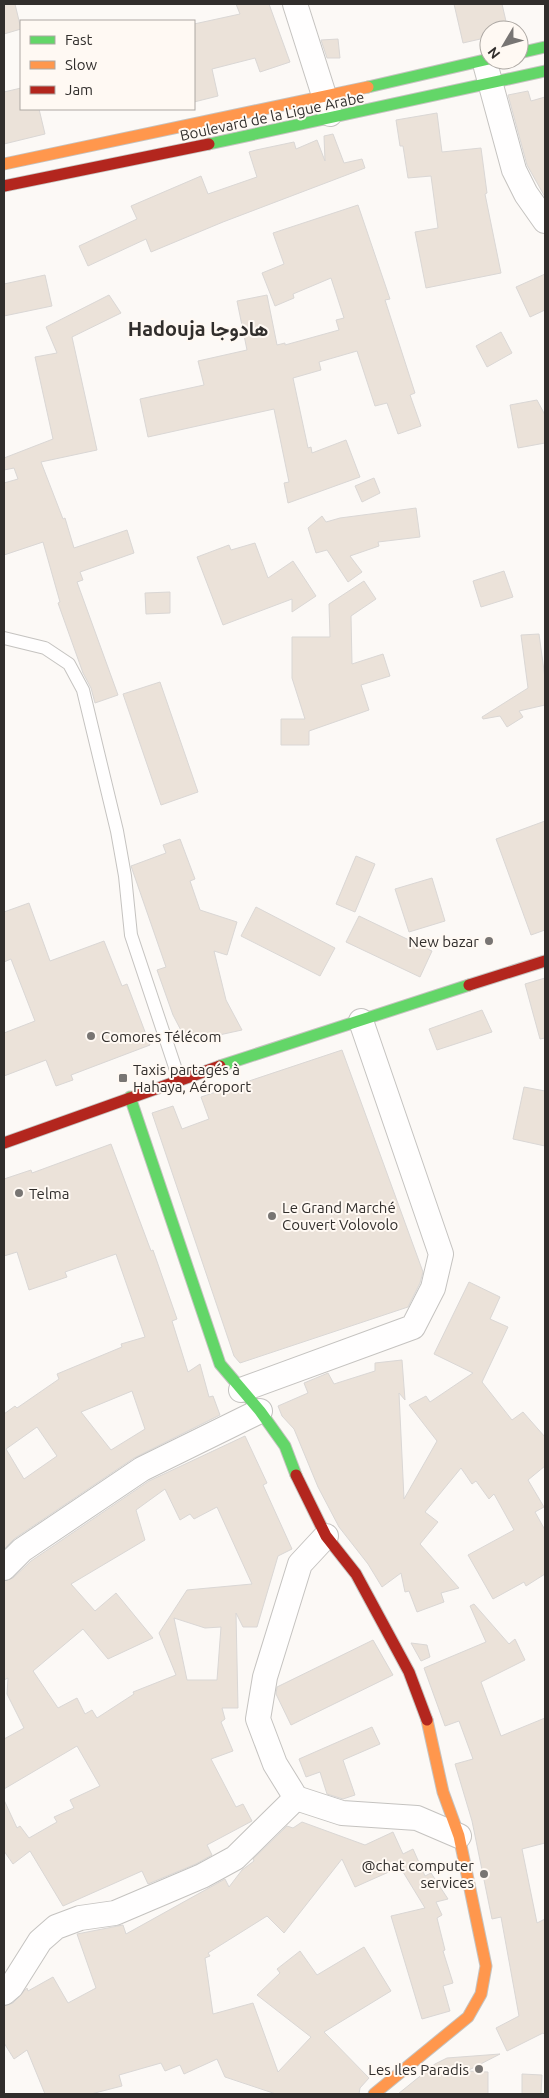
<svg xmlns="http://www.w3.org/2000/svg" width="549" height="2098" font-family="Ubuntu,Vazirmatn,sans-serif">
<style>
.building{fill:#ebe2d9;stroke:#dad7d5;fill-rule:evenodd}
.lines{fill:none;stroke-linecap:round;stroke-linejoin:round}
.lane-casing{stroke:#c5c3c0;stroke-width:14}
.street-casing{stroke:#c5c3c0;stroke-width:26}
.fast-casing{stroke:#c5c3c0;stroke-width:13}
.slow-casing{stroke:#c5c3c0;stroke-width:13}
.jam-casing{stroke:#c5c3c0;stroke-width:13}
.lane{stroke:#fffefe;stroke-width:12}
.street{stroke:#fffefe;stroke-width:24}
.fast{stroke:#63d668;stroke-width:11}
.slow{stroke:#ff974d;stroke-width:11}
.jam{stroke:#b3261e;stroke-width:11}
.poi-dot{fill:#787573;stroke:#fff9f3;stroke-width:2}
.labels{text-anchor:middle;dominant-baseline:central;stroke-width:4;stroke-linejoin:round;paint-order:stroke}
.street-label{font-size:15px;fill:#312e2c;stroke:#fff9f3}
.poi-label{font-size:15px;fill:#312e2c;stroke:#fff9f3;text-anchor:start}
.district-label{font-size:20px;font-weight:bold;fill:#312e2c;stroke:#fff9f3}
</style>
<rect width="100%" height="100%" fill="#fcf9f6"/>
<g class="building">
<path d="M4,4H15L21,29L4,34Z"/>
<path d="M236,4H269L290,62L260,72L255,58L212,69L218,96L194,102V24L240,14Z"/>
<path d="M454,4H502L508,30H489V37L463,43Z"/>
<path d="M338,39L340,58H327L321,40Z"/>
<path d="M21,88V109H39L45,134L4,144V92Z"/>
<path d="M528,91L531,101L545,97V197L527,165L508,95Z"/>
<path d="M437,113L442,152L481,148L487,193L485,194L501,273L426,288L415,232L438,228L431,176L408,178L403,146H400L396,120Z"/>
<path d="M333,134L344,163L362,159L365,168L223,222L151,252L146,239L88,266L79,246L137,219L131,206L201,176L208,194L257,177L249,152L256,150L294,142L296,149L317,140L325,161L324,136Z"/>
<path d="M358,205L390,299L385,300L415,393L410,395L421,426L398,434L387,403L375,406L357,351L319,362L321,370L293,378L308,448L311,447L312,453L346,440L360,477L288,503L284,483L289,482L274,409L148,437L140,399L204,385L198,361L247,350L237,301L267,295L277,345L285,343V345L339,330L336,320L344,318L331,278L293,294L294,298L275,306L262,273L284,264L273,233Z"/>
<path d="M545,274V310L530,317L516,287Z"/>
<path d="M45,275L52,306L4,316V284Z"/>
<path d="M109,295L121,313L72,337L97,450L41,462L63,519L65,518L74,548L127,530L134,553L80,572L83,580L77,582L118,695L95,703L91,688L83,673L58,603L60,602L43,542L4,555V483L18,479L14,468L4,470V458L53,439L35,357L57,353L46,327Z"/>
<path d="M501,332L512,353L487,367L476,346Z"/>
<path d="M537,400L545,415V443L518,448L510,405Z"/>
<path d="M374,478L380,493L362,502L355,486Z"/>
<path d="M416,508L420,537L378,542L379,546L350,556L362,572L348,582L327,550L316,553L308,528L322,516L326,522L340,518Z"/>
<path d="M255,543L268,578L293,561L316,596L292,612V599L223,625L197,557L229,545L231,550Z"/>
<path d="M504,571L513,597L481,607L473,581Z"/>
<path d="M364,581L376,599L351,616L352,664L383,654L390,676L361,685L369,710L309,731V745H281V719H305L292,678V637H330L329,604Z"/>
<path d="M170,592V613L146,614L145,593Z"/>
<path d="M539,634L545,678V705L519,711L523,717L507,727L500,716L483,719L482,717L528,688L521,635Z"/>
<path d="M160,682L198,792L161,805L123,694Z"/>
<path d="M545,821V930L531,935L496,839Z"/>
<path d="M180,839L195,879L190,881L200,910L237,922L227,955L214,951L226,1000L242,1030L187,1042L173,1015L157,970L166,967L131,866L166,853L163,845Z"/>
<path d="M356,856L375,864L355,912L336,904Z"/>
<path d="M432,878L445,921L409,932L395,889Z"/>
<path d="M29,903L50,961L104,941L122,986L127,984L150,1045L71,1075L73,1080L56,1086L46,1060L4,1076V1033L35,1021L11,959L4,962V912Z"/>
<path d="M256,907L335,948L320,976L241,936Z"/>
<path d="M359,916L432,951L420,977L346,942Z"/>
<path d="M545,978V1038L540,1039L525,984Z"/>
<path d="M482,1010L492,1032L437,1050L429,1029Z"/>
<path d="M342,1050L423,1272L420,1283L408,1307L240,1363L234,1356L152,1113L173,1106L182,1129L209,1119L201,1097Z"/>
<path d="M524,1087L545,1091V1146L513,1139Z"/>
<path d="M111,1144L151,1251L153,1250L177,1319L172,1321L188,1372L200,1364L209,1397L213,1396L220,1415L134,1458L14,1539L4,1549V1414L15,1406L17,1408L59,1379L57,1374L122,1347L121,1344L145,1337L116,1254L65,1272L67,1277L29,1290L17,1252L4,1256V1179L31,1170L32,1173ZM132,1391L145,1429L111,1450L81,1412ZM37,1427L57,1456L24,1479L6,1449Z"/>
<path d="M469,1282L500,1297L490,1319L508,1327L482,1382L512,1420L523,1412L545,1437V1466L528,1480L544,1507L535,1512L545,1530V1574L526,1586L524,1582L493,1599L468,1555L514,1530L494,1494L489,1499L476,1481L472,1484L461,1468L425,1512L438,1522L420,1544L459,1588L441,1593L444,1602L417,1612L409,1591L405,1592L401,1573L382,1587L368,1564L339,1527L318,1487L294,1429L282,1416L278,1406L308,1393L304,1383L328,1373L334,1384L375,1371V1363L402,1360L405,1400L399,1393L404,1499L437,1441L409,1405L426,1396L430,1402L473,1373L434,1354Z"/>
<path d="M245,1436L267,1483L263,1485L292,1549L278,1556L257,1627H243L236,1613L238,1708H222L225,1719L221,1722L233,1751L211,1759L236,1807L243,1804L252,1821L207,1845L212,1855L196,1864L148,1884L142,1871L63,1906L30,1851L13,1864L4,1851V1800L17,1828L20,1826L29,1838L57,1822L54,1817L74,1808L70,1800L100,1786L77,1746L4,1789V1739L24,1728L7,1694L8,1678L4,1680V1581L13,1578L31,1561L149,1481ZM165,1489L180,1520L190,1514L194,1519L217,1507L252,1584L187,1590L159,1633L176,1675L133,1692L134,1694L97,1718L92,1710L85,1714L77,1698L58,1708L33,1671L83,1629L108,1659L153,1638L116,1593L95,1611L71,1584L145,1540L136,1510ZM174,1618L205,1628L221,1627L217,1680H187Z"/>
<path d="M474,1604L509,1644L515,1639L525,1660L481,1682L501,1736L545,1718V1843L522,1849L537,1923L545,1919V2035L543,2033L507,2051L496,2028L519,2016L501,1917L492,1919L472,1821L455,1764L473,1759L459,1721L445,1726L424,1668L486,1642L470,1606Z"/>
<path d="M373,1640L393,1675L291,1725L276,1694L277,1687Z"/>
<path d="M411,1643L427,1645L430,1657L421,1661Z"/>
<path d="M372,1727L380,1744L343,1760L355,1795L343,1799L327,1794L320,1772L306,1777L299,1759Z"/>
<path d="M302,1822L365,1845L393,1832L403,1854L413,1849L425,1876L431,1873L448,1899L436,1902L442,1915L437,1918L445,1950L443,1951L453,1983L443,1986L450,2011L422,2019L391,1916L425,1908L400,1867L355,1887L342,1859L284,1933L267,1916L208,1953L210,1956L205,1958L213,2014L253,2003L278,2072L311,2037L257,1995L280,1973L277,1969L300,1951L317,1975L364,1947L391,1991L324,2032L369,2078L360,2088L359,2094H276L225,2077L217,2059L184,2074L180,2065L165,2071L161,2063L119,2075L122,2086L91,2094H45L27,2050L14,2059L4,2043V2006L13,2003L27,1988L28,1991L53,1977L68,2003L96,1988L77,1934L123,1925L126,1934L225,1879L229,1887L242,1870L254,1861L253,1859L287,1826L293,1828Z"/>
<path d="M500,2054L467,2071L488,2072V2094H398L435,2064L447,2058Z"/>
<path d="M522,2074L542,2075L541,2094H522Z"/>
</g>
<g class="lines">
<g class="lane-casing">
<path id="lane" d="M4,638L45,648L69,664L83,690L117,831L125,876L131,935L179,1079"/>
</g>
<g class="street-casing">
<g id="street">
<path d="M295,4L330,114"/>
<path d="M486,67L514,170L526,194L545,221"/>
<path d="M241,1390L413,1327L433,1288L441,1254L361,1021"/>
<path d="M326,1536L300,1564L265,1677L258,1719L275,1764L296,1798L342,1813L417,1818L459,1836"/>
<path d="M4,1568L22,1550L142,1469L260,1411"/>
<path d="M4,1993L11,1987L40,1941L56,1927L80,1918L115,1913L202,1876L235,1858L296,1798"/>
</g>
</g>
<g class="fast-casing">
<g id="fast">
<path d="M519,53L545,47"/>
<path d="M368,87L489,59"/>
<path d="M209,144L545,71"/>
<path d="M220,1066L469,985"/>
<path d="M130,1097L220,1364L260,1411L285,1446L296,1475"/>
</g>
</g>
<g class="slow-casing">
<g id="slow">
<path d="M4,164L368,87"/>
<path d="M374,2094L468,2017L481,1994L486,1966L459,1836L443,1792L427,1720"/>
</g>
</g>
<g class="jam-casing">
<g id="jam">
<path d="M4,186L209,144"/>
<path d="M469,985L545,961"/>
<path d="M4,1143L220,1066"/>
<path d="M296,1475L326,1536L356,1574L409,1672L427,1720"/>
</g>
</g>
<use href="#lane" class="lane"/>
<use href="#street" class="street"/>
<use href="#fast" class="fast"/>
<use href="#slow" class="slow"/>
<use href="#jam" class="jam"/>
</g>
<g class="poi-dot">
<circle cx="489" cy="941" r="5"/>
<circle cx="91" cy="1036" r="5"/>
<rect x="118" y="1073" width="10" height="10" rx="2.5"/>
<circle cx="19" cy="1193" r="5"/>
<circle cx="272" cy="1216" r="5"/>
<circle cx="484" cy="1874" r="5"/>
<circle cx="479" cy="2069" r="5"/>
</g>
<g class="labels">
<g class="street-label">
<text transform="translate(272 116) rotate(-12)">Boulevard de la Ligue Arabe</text>
</g>
<g class="poi-label">
<text x="479" y="941" text-anchor="end">New bazar</text>
<text x="101" y="1036">Comores Télécom</text>
<text x="133" y="1069">Taxis partagés à<tspan x="133" dy="17">Hahaya, Aéroport</tspan></text>
<text x="29" y="1193">Telma</text>
<text x="282" y="1207">Le Grand Marché<tspan x="282" dy="17">Couvert Volovolo</tspan></text>
<text x="474" y="1865" text-anchor="end">@chat computer<tspan x="474" dy="17">services</tspan></text>
<text x="469" y="2069" text-anchor="end">Les Iles Paradis</text>
</g>
<g class="district-label">
<text x="198" y="328">Hadouja هادوجا</text>
</g>
</g>
<rect width="549" height="2098" fill="none" stroke="#312e2c" stroke-width="10"/>
<rect x="20" y="20" width="175" height="90" fill="#fff9f3" stroke="#ada8a3"/>
<rect x="30" y="36" width="25" height="8" fill="#63d668" stroke="#ada8a3"/>
<text x="65" y="45" font-size="15" fill="#312e2c">Fast</text>
<rect x="30" y="61" width="25" height="8" fill="#ff974d" stroke="#ada8a3"/>
<text x="65" y="70" font-size="15" fill="#312e2c">Slow</text>
<rect x="30" y="86" width="25" height="8" fill="#b3261e" stroke="#ada8a3"/>
<text x="65" y="95" font-size="15" fill="#312e2c">Jam</text>
<g transform="translate(504 45) rotate(232)"><circle r="24" fill="#fff9f3" stroke="#ada8a3"/>
<path d="M0-4L9 19L0 12L-9 19Z" fill="#787573"/>
<text y="-8" font-size="14" font-weight="bold" text-anchor="middle" fill="#312e2c">N</text>
</g>
</svg>
